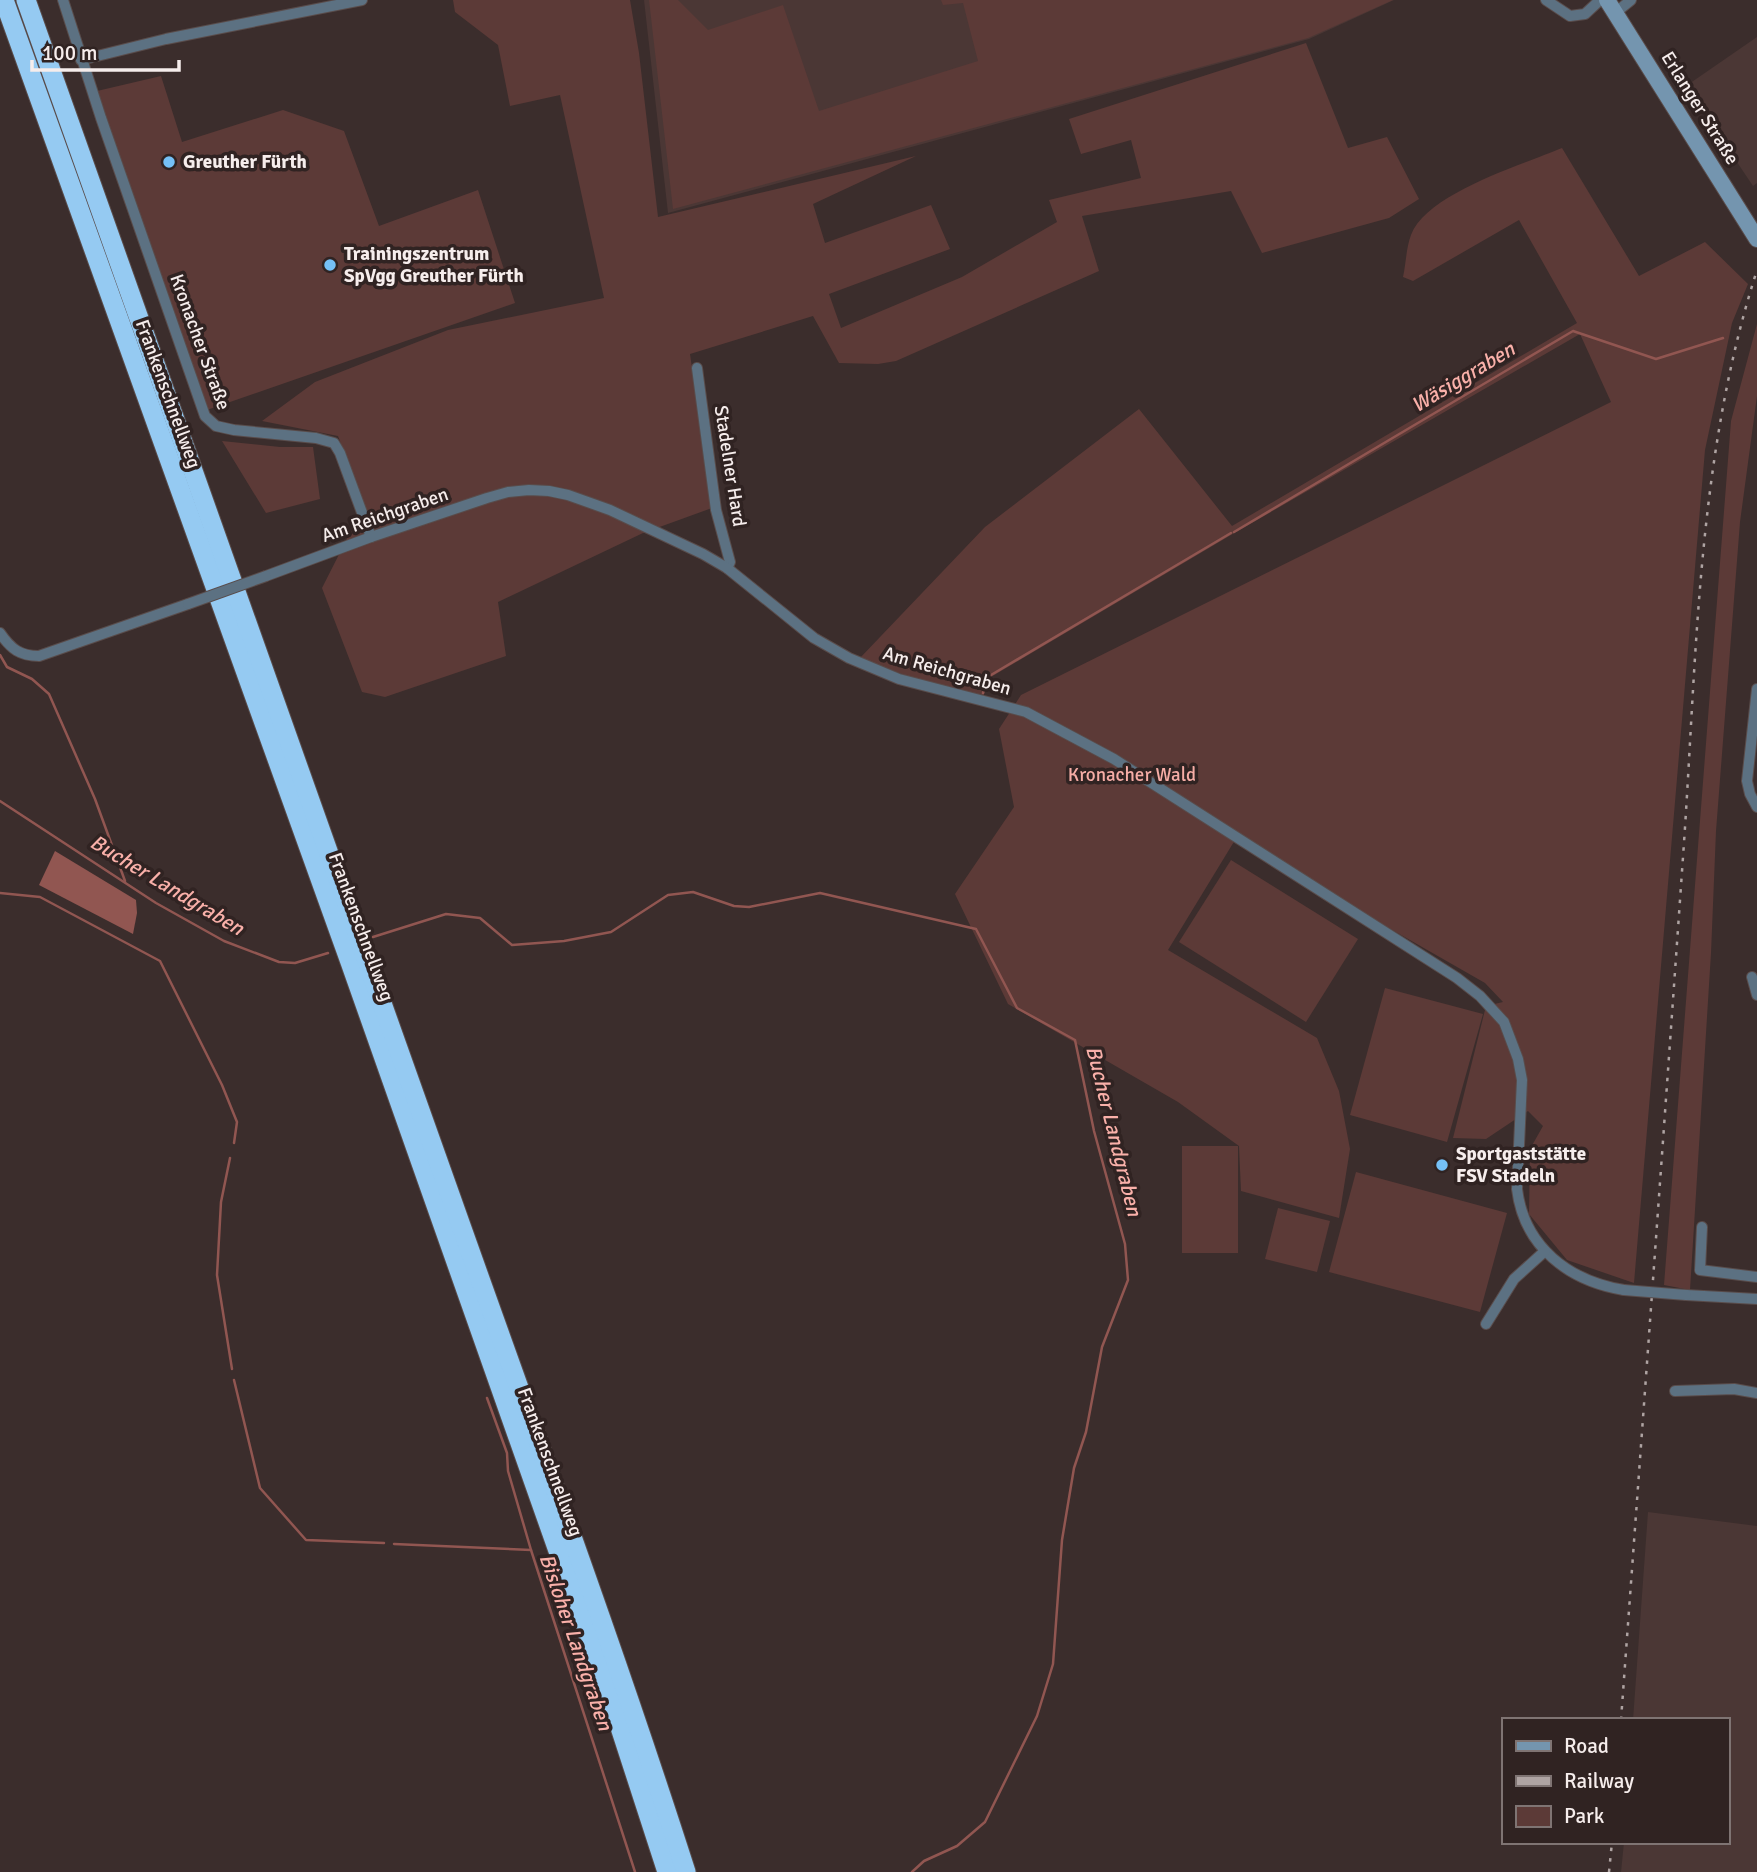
<svg xmlns="http://www.w3.org/2000/svg" width="1757" height="1872" font-family="Signika,sans-serif">
<style>
.built{fill:#4b3735}
.green{fill:#5c3a37}
.water{fill:#915651}
.lines{fill:none;stroke-linecap:round;stroke-linejoin:round}
.stream{stroke:#915651;stroke-width:2.5}
.minor-casing{stroke:#594c4b;stroke-width:12}
.secondary-casing{stroke:#594c4b;stroke-width:18}
.motorway-casing{stroke:#594c4b;stroke-width:21}
.minor{stroke:#5c7182;stroke-width:10}
.secondary{stroke:#7495af;stroke-width:16}
.motorway{stroke:#95caf2;stroke-width:19}
.rail{stroke:#afa4a3;stroke-width:2.5;stroke-dasharray:3.5 7;stroke-linecap:butt}
.minor-bridge-casing{stroke:#594c4b;stroke-width:12;stroke-linecap:butt}
.minor-bridge{stroke:#5c7182;stroke-width:10}
.poi-dot{fill:#75c0f6;stroke:#302322;stroke-width:2.5}
.labels{text-anchor:middle;dominant-baseline:central;stroke-width:7;stroke-linejoin:round;paint-order:stroke}
.street-label{font-size:19px;fill:#f6edec;stroke:#302322}
.poi-label{font-size:19px;font-weight:bold;fill:#f6edec;stroke:#302322;text-anchor:start}
.park-label{font-size:19px;fill:#f6ada6;stroke:#302322}
.water-label{font-size:21px;font-style:italic;fill:#f9b0a9;stroke:#302322}
</style>
<rect width="100%" height="100%" fill="#3b2d2c"/>
<g class="built">
<path d="M644,0H1394L1309,39L668,213Z"/>
<path d="M1757,37V183L1753,186L1686,86Z"/>
<path d="M1648,1512L1757,1526V1872H1621L1624,1842H1727V1720H1633Z"/>
</g>
<g class="green">
<path d="M453,0H630L639,53L658,217L916,156L813,204L825,243L931,205L950,249L829,294L841,328L962,277L1057,222L1049,200L1141,178L1131,140L1081,154L1069,119L1306,43L1348,148L1387,137L1419,199L1389,218L1262,253L1231,191L1082,216L1099,271L896,361L878,364L839,363L813,316L690,354L712,508L643,533L498,602L506,656L385,697L362,692L322,588L364,505L338,436L262,421L315,382L448,330L604,298L560,95L510,106L498,45L455,12Z"/>
<path d="M649,0H678L708,30L783,5L819,111L978,61L963,3L943,5L941,0H1393L1308,38L673,209Z"/>
<path d="M161,76L182,142L283,110L344,131L379,226L478,190L515,303L207,410L97,91Z"/>
<path d="M1562,148L1639,276L1705,242L1748,284L1732,323L1705,450L1634,1283L1567,1260L1529,1214L1530,1149L1543,1126L1528,1111L1486,1139L1453,1138L1486,1006L1503,1002L1485,983L1235,840L1168,950L1317,1038L1339,1091L1350,1149L1339,1218L1241,1191L1239,1146L1178,1102L1008,1004L955,894L1014,807L999,729L1021,695L1611,402L1580,334L1231,535L991,677L983,697L918,680L860,658L985,527L1139,409L1232,526L1577,323L1519,220L1413,281L1403,277C1406,264 1406,248 1411,235C1427,193 1522,165 1562,148Z"/>
<path d="M1757,324V396L1740,522L1716,831L1711,953L1690,1290L1664,1285L1731,421Z"/>
<path d="M222,441L280,447H313L320,499L266,513Z"/>
<path d="M1231,860L1358,939L1306,1022L1179,942Z"/>
<path d="M1385,988L1483,1014L1447,1142L1350,1115Z"/>
<rect x="1182" y="1146" width="56" height="107"/>
<path d="M1356,1172L1507,1213L1480,1312L1329,1272Z"/>
<path d="M1278,1208L1330,1221L1317,1272L1265,1259Z"/>
</g>
<path class="water" d="M55,851L136,900L137,913L133,934L39,885Z"/>
<g class="lines">
<g class="stream">
<path d="M1234,532L1573,331L1656,359L1723,338"/>
<path d="M0,655L7,667L32,679L49,694L95,799L125,881"/>
<path d="M983,693L986,678L1231,533"/>
<path d="M0,801L156,903L224,941L279,962L295,963L328,953"/>
<path d="M0,893L40,897L160,961L222,1085L237,1122L234,1143"/>
<path d="M373,937L446,914L480,918L512,945L564,941L611,932L668,895L693,892L734,906L749,907L820,893L976,929L1017,1008L1075,1040L1094,1131L1125,1244L1128,1280L1102,1347L1086,1432L1074,1468L1062,1540L1053,1664L1037,1716L985,1822L957,1846L924,1861L912,1872"/>
<path d="M230,1158L221,1202L217,1275L232,1369"/>
<path d="M234,1380L260,1488L306,1540L384,1543"/>
<path d="M487,1398L507,1453L508,1471L531,1550"/>
<path d="M394,1544L531,1550L635,1872"/>
</g>
<g class="minor-casing">
<g id="minor">
<path d="M63,0L101,118L205,416L216,426L234,430L316,438L334,443L340,453L371,537"/>
<path d="M1546,0L1570,16L1585,14L1600,0"/>
<path d="M1615,13L1631,0"/>
<path d="M81,60L166,39L362,0"/>
<path d="M697,368L716,510L730,562L727,568"/>
<path d="M266,576L371,537L487,498L508,492L529,490L549,491L568,495L610,510L703,554L727,568L814,638L849,658L899,679L1026,712L1114,759L1457,978L1480,996L1504,1022L1518,1059L1522,1080L1517,1189C1524,1247 1569,1281 1624,1290"/>
<path d="M0,633C11,649 20,656 39,656L188,604"/>
<path d="M1757,689L1747,781L1750,794L1757,807"/>
<path d="M1752,977L1757,995"/>
<path d="M1702,1227L1700,1270L1757,1277"/>
<path d="M1686,1295L1757,1299"/>
<path d="M1486,1324L1514,1279L1545,1251"/>
<path d="M1675,1391L1734,1389L1757,1393"/>
</g>
</g>
<g class="secondary-casing">
<path id="secondary" d="M1607,0L1757,239"/>
</g>
<g class="motorway-casing">
<g id="motorway">
<path d="M4,0L350,962L616,1715L667,1872"/>
<path d="M26,0C167,402 311,802 453,1203C532,1426 614,1647 686,1872"/>
</g>
</g>
<use href="#minor" class="minor"/>
<use href="#secondary" class="secondary"/>
<use href="#motorway" class="motorway"/>
<g class="rail">
<path d="M1621,1720C1642,1432 1663,1145 1683,857C1697,660 1696,460 1757,270"/>
<path d="M1609,1872L1612,1842"/>
</g>
<g class="minor-bridge-casing">
<g id="minor-bridge">
<path d="M188,604L266,576"/>
<path d="M1624,1290L1686,1295"/>
</g>
</g>
<use href="#minor-bridge" class="minor-bridge"/>
</g>
<g class="poi-dot">
<circle cx="169" cy="162" r="7"/>
<circle cx="330" cy="265" r="7"/>
<circle cx="1442" cy="1165" r="7"/>
</g>
<g class="labels">
<g class="street-label">
<text transform="translate(1700 108) rotate(58)">Erlanger Straße</text>
<text transform="translate(200 342) rotate(70)">Kronacher Straße</text>
<text transform="translate(168 394) rotate(70)">Frankenschnellweg</text>
<text transform="translate(730 466) rotate(81)">Stadelner Hard</text>
<text transform="translate(385 515) rotate(-19)">Am Reichgraben</text>
<text transform="translate(947 671) rotate(16)">Am Reichgraben</text>
<text transform="translate(361 927) rotate(70)">Frankenschnellweg</text>
<text transform="translate(550 1462) rotate(70)">Frankenschnellweg</text>
</g>
<g class="poi-label">
<text x="183" y="162">Greuther Fürth</text>
<text x="344" y="254">Trainingszentrum<tspan x="344" dy="22">SpVgg Greuther Fürth</tspan></text>
<text x="1456" y="1154">Sportgaststätte<tspan x="1456" dy="22">FSV Stadeln</tspan></text>
</g>
<g class="park-label">
<text x="1132" y="775">Kronacher Wald</text>
</g>
<g class="water-label">
<text transform="translate(1463 377) rotate(-31)">Wäsiggraben</text>
<text transform="translate(167 885) rotate(31)">Bucher Landgraben</text>
<text transform="translate(1114 1131) rotate(76)">Bucher Landgraben</text>
<text transform="translate(576 1642) rotate(71)">Bisloher Landgraben</text>
</g>
</g>
<rect x="1502" y="1718" width="228" height="126" fill="#302322" stroke="#7f7473" stroke-width="2"/>
<rect x="1516" y="1741" width="35" height="10" fill="#7495af" stroke="#7f7473" stroke-width="2"/>
<text x="1564" y="1753" font-size="21" fill="#f6edec">Road</text>
<rect x="1516" y="1776" width="35" height="10" fill="#afa4a3" stroke="#7f7473" stroke-width="2"/>
<text x="1564" y="1788" font-size="21" fill="#f6edec">Railway</text>
<rect x="1516" y="1806" width="35" height="21" fill="#5c3a37" stroke="#7f7473" stroke-width="2"/>
<text x="1564" y="1823" font-size="21" fill="#f6edec">Park</text>
<path d="M32 60v10h147v-10" fill="none" stroke="#f6edec" stroke-width="3.5"/>
<text x="42" y="60" font-size="21" fill="#f6edec" stroke="#302322" stroke-width="5" paint-order="stroke">100 m</text>
</svg>
